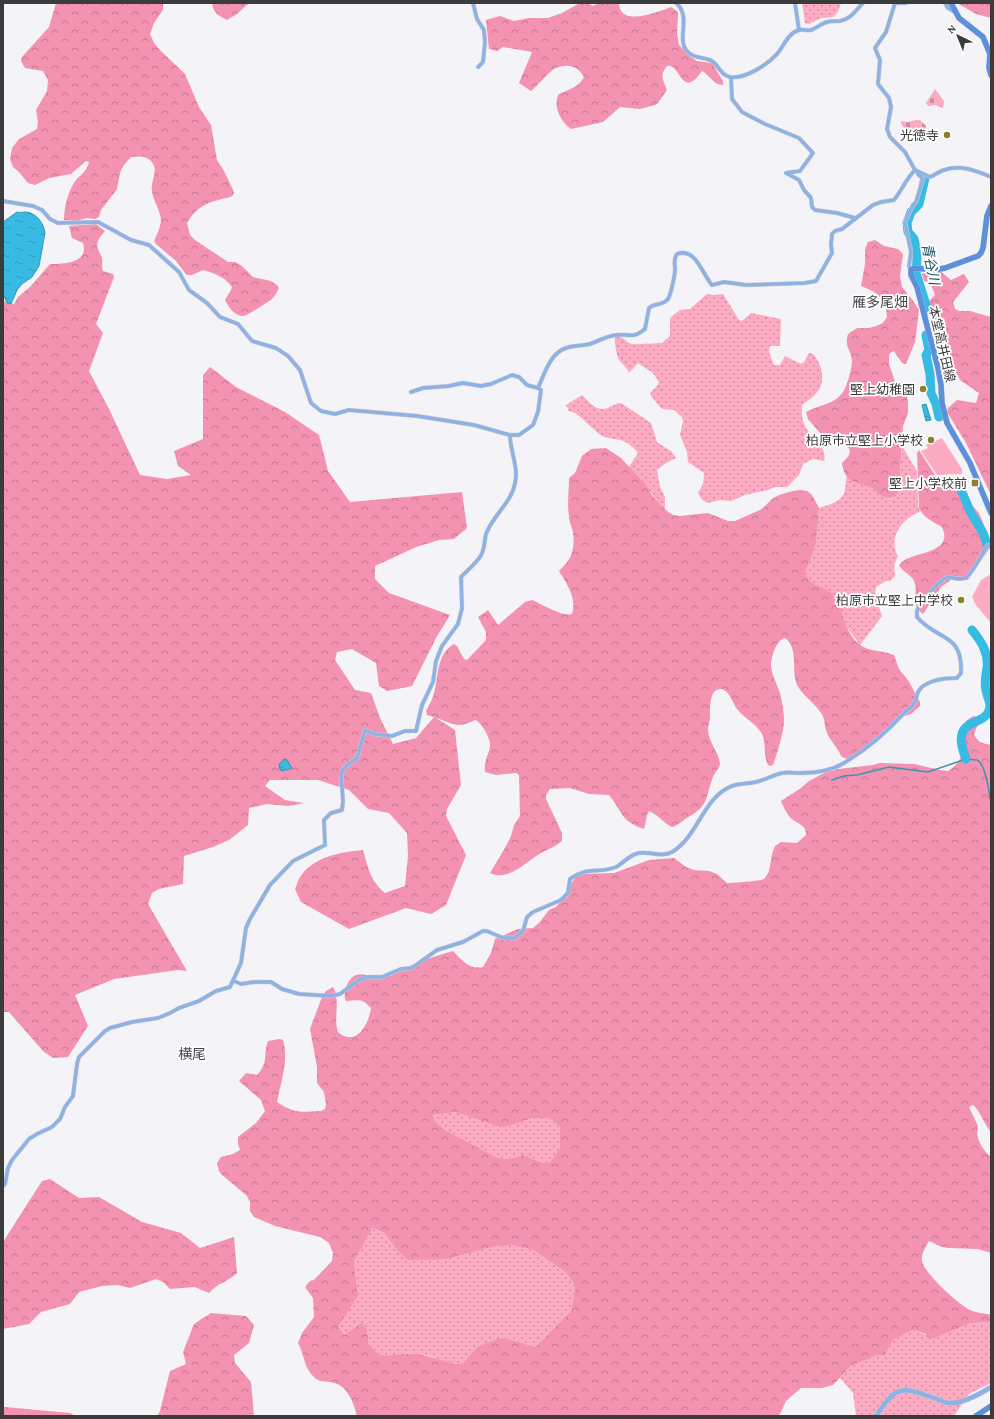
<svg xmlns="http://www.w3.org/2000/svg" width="994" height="1419" font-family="'Crimson Pro','Noto Sans JP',serif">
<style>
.grass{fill:url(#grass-dots)}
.forest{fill:url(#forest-crowns);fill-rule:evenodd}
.cemetery{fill:url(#cemetery-stones)}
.pitch{fill:#fdaac3}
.water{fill:url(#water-ripples);stroke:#3995b1}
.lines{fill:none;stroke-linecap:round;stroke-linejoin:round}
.stream{stroke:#3995b1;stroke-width:1.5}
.river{stroke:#38bbe3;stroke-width:9}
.minor-casing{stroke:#ceced2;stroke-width:4.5}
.tertiary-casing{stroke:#ceced2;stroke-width:5.5}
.secondary-casing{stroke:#ceced2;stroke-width:6}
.minor{stroke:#8fb2e5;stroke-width:3.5}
.tertiary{stroke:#8fb2e5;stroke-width:4.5}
.secondary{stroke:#5d90da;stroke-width:5.5}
.poi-dot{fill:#8c8027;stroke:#fff;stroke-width:1.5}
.labels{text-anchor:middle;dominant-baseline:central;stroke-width:3.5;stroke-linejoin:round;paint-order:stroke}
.poi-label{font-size:13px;fill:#3b3b3c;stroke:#fff;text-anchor:end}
.street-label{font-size:13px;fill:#3b3b3c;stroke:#fff}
.water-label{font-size:14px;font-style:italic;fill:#194d5e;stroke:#fff}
.neighbourhood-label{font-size:14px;fill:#464549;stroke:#fff}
</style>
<defs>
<pattern id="grass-dots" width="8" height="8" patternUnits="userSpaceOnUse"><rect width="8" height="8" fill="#fdaac3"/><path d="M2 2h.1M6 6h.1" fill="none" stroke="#ce8ca0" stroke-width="1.8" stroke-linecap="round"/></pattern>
<pattern id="forest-crowns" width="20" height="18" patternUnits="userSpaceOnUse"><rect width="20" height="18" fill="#f492b1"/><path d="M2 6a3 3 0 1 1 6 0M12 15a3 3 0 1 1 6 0" fill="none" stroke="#c77891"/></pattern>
<pattern id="cemetery-stones" width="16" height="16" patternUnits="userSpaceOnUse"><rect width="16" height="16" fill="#fdaac3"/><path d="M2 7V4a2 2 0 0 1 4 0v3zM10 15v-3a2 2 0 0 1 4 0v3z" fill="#ce8ca0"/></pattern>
<pattern id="water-ripples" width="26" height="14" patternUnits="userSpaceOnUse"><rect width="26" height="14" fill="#38bbe3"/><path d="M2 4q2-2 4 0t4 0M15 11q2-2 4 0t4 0" fill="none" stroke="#3099b9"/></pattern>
</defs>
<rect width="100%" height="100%" fill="#f3f3f8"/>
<g class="grass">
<path d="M802,3H841L838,12L833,17L821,18L809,24L805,23Z"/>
<path d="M707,294L714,295L723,294L739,320L742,321L751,313L781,319L780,346H770L769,352L774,365H780L785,356L801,364L804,362L809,353L813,354C818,360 821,366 822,374C824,390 813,397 802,405C801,413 802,421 806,428C812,438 828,447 824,461L813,459L803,464L799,475L787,487H775L768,490L745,495L731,501L720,500L708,503L702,500L698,493L703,484L704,473L688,462L687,452L680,435L683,421L682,417L674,410L663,409L660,407L651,396L650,393L658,385L659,382L653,373L638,363L629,373C627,367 623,365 619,360C617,357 614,341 615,337C623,335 625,342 632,344C635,345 657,343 662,343L670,336V321L671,317L680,310L690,309Z"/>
<path d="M582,395C591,404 598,414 612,406C616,404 617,403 621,403L651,423L657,442L672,452L676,458L666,463L657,470L660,487L665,497V509L629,467L638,453C631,444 625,440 614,439C611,438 607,438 605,437C591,431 583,414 569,411L566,405Z"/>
<path d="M902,446L917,471L918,505L920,512C903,517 887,539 898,556L894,565L895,576L890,581H886L876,587L875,595L882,616L860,645L847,627L836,600L826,590L813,584L807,580L805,573L816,544L819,508C828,505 843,502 845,490C846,485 845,482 847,477L853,481L871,488L889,499L893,498L899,489Z"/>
<path d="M456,1112L499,1127H506L533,1118H549L560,1127V1149L550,1162L543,1163L523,1155L507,1159L498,1158L445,1130L435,1121L433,1115Z"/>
<path d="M371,1228L384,1233L397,1250L510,1245L533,1250L564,1271L573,1282L575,1289L571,1311L535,1347L506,1338L477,1347L462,1364C446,1365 433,1355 417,1353C407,1352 386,1360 377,1355C369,1349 368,1339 367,1330L344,1336L338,1327L358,1296L354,1261Z"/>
<path d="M991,1322V1383L969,1394L954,1416H856L853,1393L840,1378L851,1366L878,1355H885L893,1340L913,1330L935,1338L971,1323Z"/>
</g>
<g class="forest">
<path d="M56,3H163V10L154,23L150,34L154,43L161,51L185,74L199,107L211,125L217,160L224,171L234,192L233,195L230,197C210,202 198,204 187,223L190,235L195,240L228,262H235L242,266L253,277L271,281L277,285L279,288C277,292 275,296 272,299C268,302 245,317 243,316C234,316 228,306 225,300L231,290L232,287C225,277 214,273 203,270L192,275H188L185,273L176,261L156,244L154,241C157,235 160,228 161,221C161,211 153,201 152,191C150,183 158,172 153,164C149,156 139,156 131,157L123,166L120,173L117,189L101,210L99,217L95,219L87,218L76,221L64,220C64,207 68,191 76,180C81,175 88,169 89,162L86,161L71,174L49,178L35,185L28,183L19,172L13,167L10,159L12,148L19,139L37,129L38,122L36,110L47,91L48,80L43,71L25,68L21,61L22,57L49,27Z"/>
<path d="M212,3H249L237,14L227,20C219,16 213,13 212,3Z"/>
<path d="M580,3H587L593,6L599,3H619C619,6 620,10 622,12C631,23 660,11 671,7L677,11L678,14L677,34L679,45L691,57L697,61L712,63L723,81V85C713,85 710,75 702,71C681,101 681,63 667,66C659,76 663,79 667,90L658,103L655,105L640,109L620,107L603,122L571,129C561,122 552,106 559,94C568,90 579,87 584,77C577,65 567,63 554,69C551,70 535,88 531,91L519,83L532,52L503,47L497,51L489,49L486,20L500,16L514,21L529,18H548L562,13Z"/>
<path d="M957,3H991V18L976,14Z"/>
<path d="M96,224L105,231C101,236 95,242 98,249C99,252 101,255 102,258C103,263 101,266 103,271L113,274L114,277L96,324L103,333L89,371L109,409L140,475L167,479L191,475L178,466L174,451L203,439V375L210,367L236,387L285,412L319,435L328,471L350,502L462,492L467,528L454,539L439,540L416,547L375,566V579L389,593L450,615L436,638L412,686L387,691L379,686L376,663L352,649L337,652L335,660L355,690L371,693L380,718L393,744L416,738L434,717L427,715L426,711C429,705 433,699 434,693C439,676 436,654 454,644L457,646L464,659L467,660L486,640V632L478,617L488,610L498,625L525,602L532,600C542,604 562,617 572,614C577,598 567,584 559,571C572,559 575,550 573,532C572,527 569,522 569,516C567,504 569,491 569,478L575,473L582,456L591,449L606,448L621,458L645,484L652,495L667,511L673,515L680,516L708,513L728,521H735L762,509L772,499L779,495L793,491L800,490L807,491L812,495L819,508L816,544L805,573C810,589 824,584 833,595C844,610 844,632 859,644C868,652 883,650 894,655L899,669L908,680L920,702V706L911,714L904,716L873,745L848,759L844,758L841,756C838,747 828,739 826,730C824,724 825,718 821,713C814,702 803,696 797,685C791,671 799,648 785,638C776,640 771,657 771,666C772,676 777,684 780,693C782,701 784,712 784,720C784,732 777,754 773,765L769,766C762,756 767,745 762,734C756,723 745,719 738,710C733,705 730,690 721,689C709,688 710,709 710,717C710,721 708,725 708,729C708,742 719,752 720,764C719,769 715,772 713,777C704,801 710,805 685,819C681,822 677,826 672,827C663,823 659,815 649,811C646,815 646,823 644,829C620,821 623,812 609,795L589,794L570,788L550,789L546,795V799L562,833V841C555,847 548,849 541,853C525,862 509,882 490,873L506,846L511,836L514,825L520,816L519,775L516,773L496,775L485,772C483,751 498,752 484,729C481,725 480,722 475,720C457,729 454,724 436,718L455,730L461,785L447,809L446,816L466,855L446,905L431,914L406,908L349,929L301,902L295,889C297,885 298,880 300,877C313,857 340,852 363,850C368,867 370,881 385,893L405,886L408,855L407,833L389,813L368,809L349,790L318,780H270L265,786L285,800L304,803L288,806L267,804L249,808L248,825L229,840L213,847L184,856L183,884L159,889L152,893L148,904L187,971L178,970L114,979L75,995L88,1026L68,1057L53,1058L43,1051L9,1012H3V298L5,302L14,304L18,297L30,287L50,264C64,264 89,263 83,243L72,238L69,226Z"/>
<path d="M875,240L884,246L898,249L903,254L900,276L902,287L914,302L919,310L915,342L906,364L902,363L894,351L890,353L889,356V364L896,385L907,395L908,404V413L903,426L899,489C898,493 895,498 891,498C885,500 877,491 871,488C864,485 854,483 848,478C844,474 843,469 842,463C844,461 847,458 849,455C854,443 833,439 825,439L808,419L806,412C828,401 842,405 849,377C850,372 852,366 852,361C851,349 844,347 848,334L857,328H869L876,326L883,323L887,317C886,297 878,293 861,286L865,264V249L868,242Z"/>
<path d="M937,270L940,271L951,280L964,274L969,282L953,302L955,309L959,311H970L991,317V495L966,443L947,412L948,408L957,400L976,403L979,393L960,380L953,366L938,345L943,328L934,319L929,301L935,295L930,282L924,281L922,274Z"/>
<path d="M919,450L937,478L957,477L970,503L979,513L989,537V549L968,580H951L941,587L923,614C907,600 920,596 914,581C911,574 901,571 899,565C902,562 905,559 909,558C923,552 953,550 942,527C933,522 923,517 919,508L917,453Z"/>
<path d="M974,716L977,717L980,720L974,734C978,743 982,743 991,745V1132C983,1123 982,1113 973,1105L969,1107L978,1126C975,1138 982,1149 991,1157V1253L978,1249L949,1248L942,1247L929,1241C926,1247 921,1253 922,1261C924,1273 958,1304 970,1310C976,1313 984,1313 991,1315V1322L971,1323L935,1338H928L926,1334L913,1330L893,1340L885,1355H878L851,1366L833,1385L822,1388H801L786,1401L779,1416H357C353,1401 347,1384 330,1382C323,1381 318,1382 313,1376C304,1368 304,1353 298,1343L302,1333L314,1317L313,1298L305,1287L310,1281L314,1280L332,1261L333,1253L329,1243L320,1237L275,1226L254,1217L250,1211V1202L247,1196L221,1174L219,1171L217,1163L221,1157L233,1154L240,1150L238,1144V1137L256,1123L265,1111L261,1100L239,1081L246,1073L257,1075C269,1063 263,1054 268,1041L280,1039L283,1040C289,1061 281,1081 277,1102C296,1114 299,1112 321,1111L325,1109L326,1105L324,1092L317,1083V1067L310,1029L322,997L326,991L333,987C341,1001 333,1018 338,1032C356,1048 369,1024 371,1008C362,998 359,1000 346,1001C342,993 348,978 356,975C364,972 373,979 381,977C390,975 400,969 409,966C424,960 438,955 453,951C462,960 469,970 483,967L491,953L495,939L518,929L533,928L539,923L549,910L556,907L565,895L567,888L577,876L584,874L614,873L649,860L674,858L686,867L694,870L709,871L717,874L727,883C733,883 761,881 764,879C766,877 768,873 769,871C771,863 771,854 775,846L781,842L797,843L806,835C807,824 794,823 789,816C786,812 783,806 781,801L801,788L809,781L824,773L838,769L873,765L880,763L914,764L940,770L948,771C953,768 957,764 960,759C962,755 960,751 960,746C958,735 961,721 974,716ZM456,1112L499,1127H506L533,1118H549L560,1127V1149L550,1162L543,1163L523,1155L507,1159L498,1158L445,1130L435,1121L433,1115ZM372,1228L384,1233L397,1250L408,1260L445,1259L495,1246L510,1245L533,1250L564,1271L573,1282L575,1289L571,1311L535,1347L506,1338L498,1339L477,1347L462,1364H455L417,1353L385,1356L378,1355L369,1344L367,1330L362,1323L344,1335L338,1327L358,1296L354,1261Z"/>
<path d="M50,1179L79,1198L99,1197L142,1222L181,1233L200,1248L234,1237L237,1273C229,1281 216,1284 209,1293L195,1287L170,1289L163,1282L156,1279L130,1288L118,1285L102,1286L79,1292L70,1304L41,1312L29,1324L3,1329V1242L42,1181Z"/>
<path d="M211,1313L246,1316L254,1325L249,1343L234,1355L235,1363L251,1382L254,1416H157L160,1411L170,1371L186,1364L183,1352L194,1324Z"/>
<path d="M5,1407L70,1413L76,1416H3V1409Z"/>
</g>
<g class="cemetery">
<path d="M935,89L944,101L943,108L935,105L928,106L926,103Z"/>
<path d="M916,120H920L926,126V135H922L913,129L910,131L903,127L900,121L908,122Z"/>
</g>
<g class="pitch">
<path d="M942,438L962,469V474L937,475L921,451L928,448L926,445Z"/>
<path d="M991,574V623L976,605L972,597L981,580Z"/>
</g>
<g class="water">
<path d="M17,212C21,213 22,212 26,212C37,213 44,224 45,233L39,266L32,277L22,284L17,290L11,304L7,303L3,294V222Z"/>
<path d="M926,404L931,420L926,421L922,405Z"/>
<path d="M285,759L287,760L292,768L287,770L284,769V771L280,770L279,764Z"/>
</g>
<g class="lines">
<path class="stream" d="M832,780L844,776L857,775L889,767L928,772L966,759L977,760C986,764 989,793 991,803"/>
<g class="river">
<path d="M925,178L919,204L911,212L907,223L908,232L914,239L915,243L917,258L916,273L928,311"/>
<path d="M926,335L929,350L926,355L930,374L931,393L936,404L939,417"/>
<path d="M957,481L971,513L983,533L987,544"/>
<path d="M966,759C961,746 956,730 973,723C979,720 984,719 988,713C993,704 987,698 986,690C984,683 986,675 987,668C989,653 981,641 972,630"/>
</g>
<g class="minor-casing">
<g id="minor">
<path d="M473,3L477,19L484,30L485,42L483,62L478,67"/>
<path d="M676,3C693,17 674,41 689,53C696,59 705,57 712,61C718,65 720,73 727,76C741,82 767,65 777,54C784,46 788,33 799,30C803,29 807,31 811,30C817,28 822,23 827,22C831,21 836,21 840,21C851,19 855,11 863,3"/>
<path d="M795,3L799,30"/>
<path d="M895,3L886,32L875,48L880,60L878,84L889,98L891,107L887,129L890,137L905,152L915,170L930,177C935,175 940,171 944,170C960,164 977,171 991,177"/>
<path d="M895,3H906"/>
<path d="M945,3L948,8L955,12"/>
<path d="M731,78L732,99L742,112L765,124L799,138L813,153L800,171L786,173L799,180L804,190L811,198L812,207L815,210L837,213L855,218"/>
<path d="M3,201L33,206L42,210L50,219L58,223L98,222L131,240L149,245L179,272L189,290L207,303L220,317L238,324L252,341L276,348L288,356L300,370L311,403L321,411L335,414L349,410L417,416L474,425L510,435H519L533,425L538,412L541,390L538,388C544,375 550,353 566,348C574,345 582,346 590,344C598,341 607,336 616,335C630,333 631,340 645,329L649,308C653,303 663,306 668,299C671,294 675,275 675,269C675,263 673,259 677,254C696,247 702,274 712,285L724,282L746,285L805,283L816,281L832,253L831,245L832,234L835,231L842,229L873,205L881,202L894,200C902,190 906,179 915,170"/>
<path d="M911,270L909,266L911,252L905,222L913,205L916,202L923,179L918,174L917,171"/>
<path d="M411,392L423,388L449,386L463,383L481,386L491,384L512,375L519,377L527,385L538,388"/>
<path d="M234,981L241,984L254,982H271L282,989L299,994L331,996L340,994L359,980L367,977H382L401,969L412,968L437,950L463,942L483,931H487L503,938H515L523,931L527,917L533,912L561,900L568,893L570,879C587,866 599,874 616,867C624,863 630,854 639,853C650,851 661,858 672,852C698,837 703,797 732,786C740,783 748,784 756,782C765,780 773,775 782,773C788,772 794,773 800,773C815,773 831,771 844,763C867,749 886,733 904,713C907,710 911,708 913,705C918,698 915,693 922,687C932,679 945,678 957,678L961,673C963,632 937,641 917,617C917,615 917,612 917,611C919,603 939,581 946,578C952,576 959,581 965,578C972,575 982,553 988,545L991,547"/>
<path d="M3,1186L5,1184L8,1168L12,1160L29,1139L37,1134L52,1127L60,1119L65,1107L73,1096L77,1064L79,1057L105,1031L110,1028L132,1022L158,1018L170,1013L179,1008L199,1001L216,991L230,987L241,963L246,928L250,919L270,885L293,861L325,845L324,820L331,813L342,810L343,801L341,773L346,766L357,758L365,730L374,734L392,736L405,731H416L422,705L433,682L436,661L442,646L458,624L462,608L461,577C467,571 474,565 480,557C485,550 484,542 486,534C493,515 512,502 515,483C519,468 510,451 510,435"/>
</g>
</g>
<g class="tertiary-casing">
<path id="tertiary" d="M876,1416C896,1387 899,1385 934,1398C938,1399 943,1402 948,1403C961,1404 980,1394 991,1387"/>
</g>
<g class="secondary-casing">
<g id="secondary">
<path d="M951,3L959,18L983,37L990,54L989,68L991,75"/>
<path d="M991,206L987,216L983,248L981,253L978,256L945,268L935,270L914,268L911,270V275L917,287L938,368L941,385L942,403L947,423L970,463L991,513"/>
<path d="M976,1416L991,1406"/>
</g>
</g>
<use href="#minor" class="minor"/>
<use href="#tertiary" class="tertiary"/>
<use href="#secondary" class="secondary"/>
</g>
<g class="poi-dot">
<circle cx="947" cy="135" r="4"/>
<circle cx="923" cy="389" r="4"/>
<circle cx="931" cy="440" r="4"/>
<rect x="971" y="479" width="8" height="8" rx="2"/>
<circle cx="961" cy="600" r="4"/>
</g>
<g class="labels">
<g class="poi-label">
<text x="939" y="135">光徳寺</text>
<text x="915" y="389">堅上幼稚園</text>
<text x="923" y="440">柏原市立堅上小学校</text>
<text x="967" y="483">堅上小学校前</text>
<text x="953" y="600">柏原市立堅上中学校</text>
</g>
<g class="street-label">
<text transform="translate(942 344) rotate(77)">本堂高井田線</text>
</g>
<g class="water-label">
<text transform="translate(931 264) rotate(79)">青谷川</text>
</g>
<g class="neighbourhood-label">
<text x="880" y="302">雁多尾畑</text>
<text x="192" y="1054">横尾</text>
</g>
</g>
<rect width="994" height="1419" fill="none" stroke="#3b3b3c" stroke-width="8"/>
<g transform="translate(958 36) rotate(317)" stroke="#ffffff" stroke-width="3" paint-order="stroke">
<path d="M0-3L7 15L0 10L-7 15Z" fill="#3b3b3c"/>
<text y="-6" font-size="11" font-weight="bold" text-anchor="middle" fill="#3b3b3c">N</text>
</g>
</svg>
